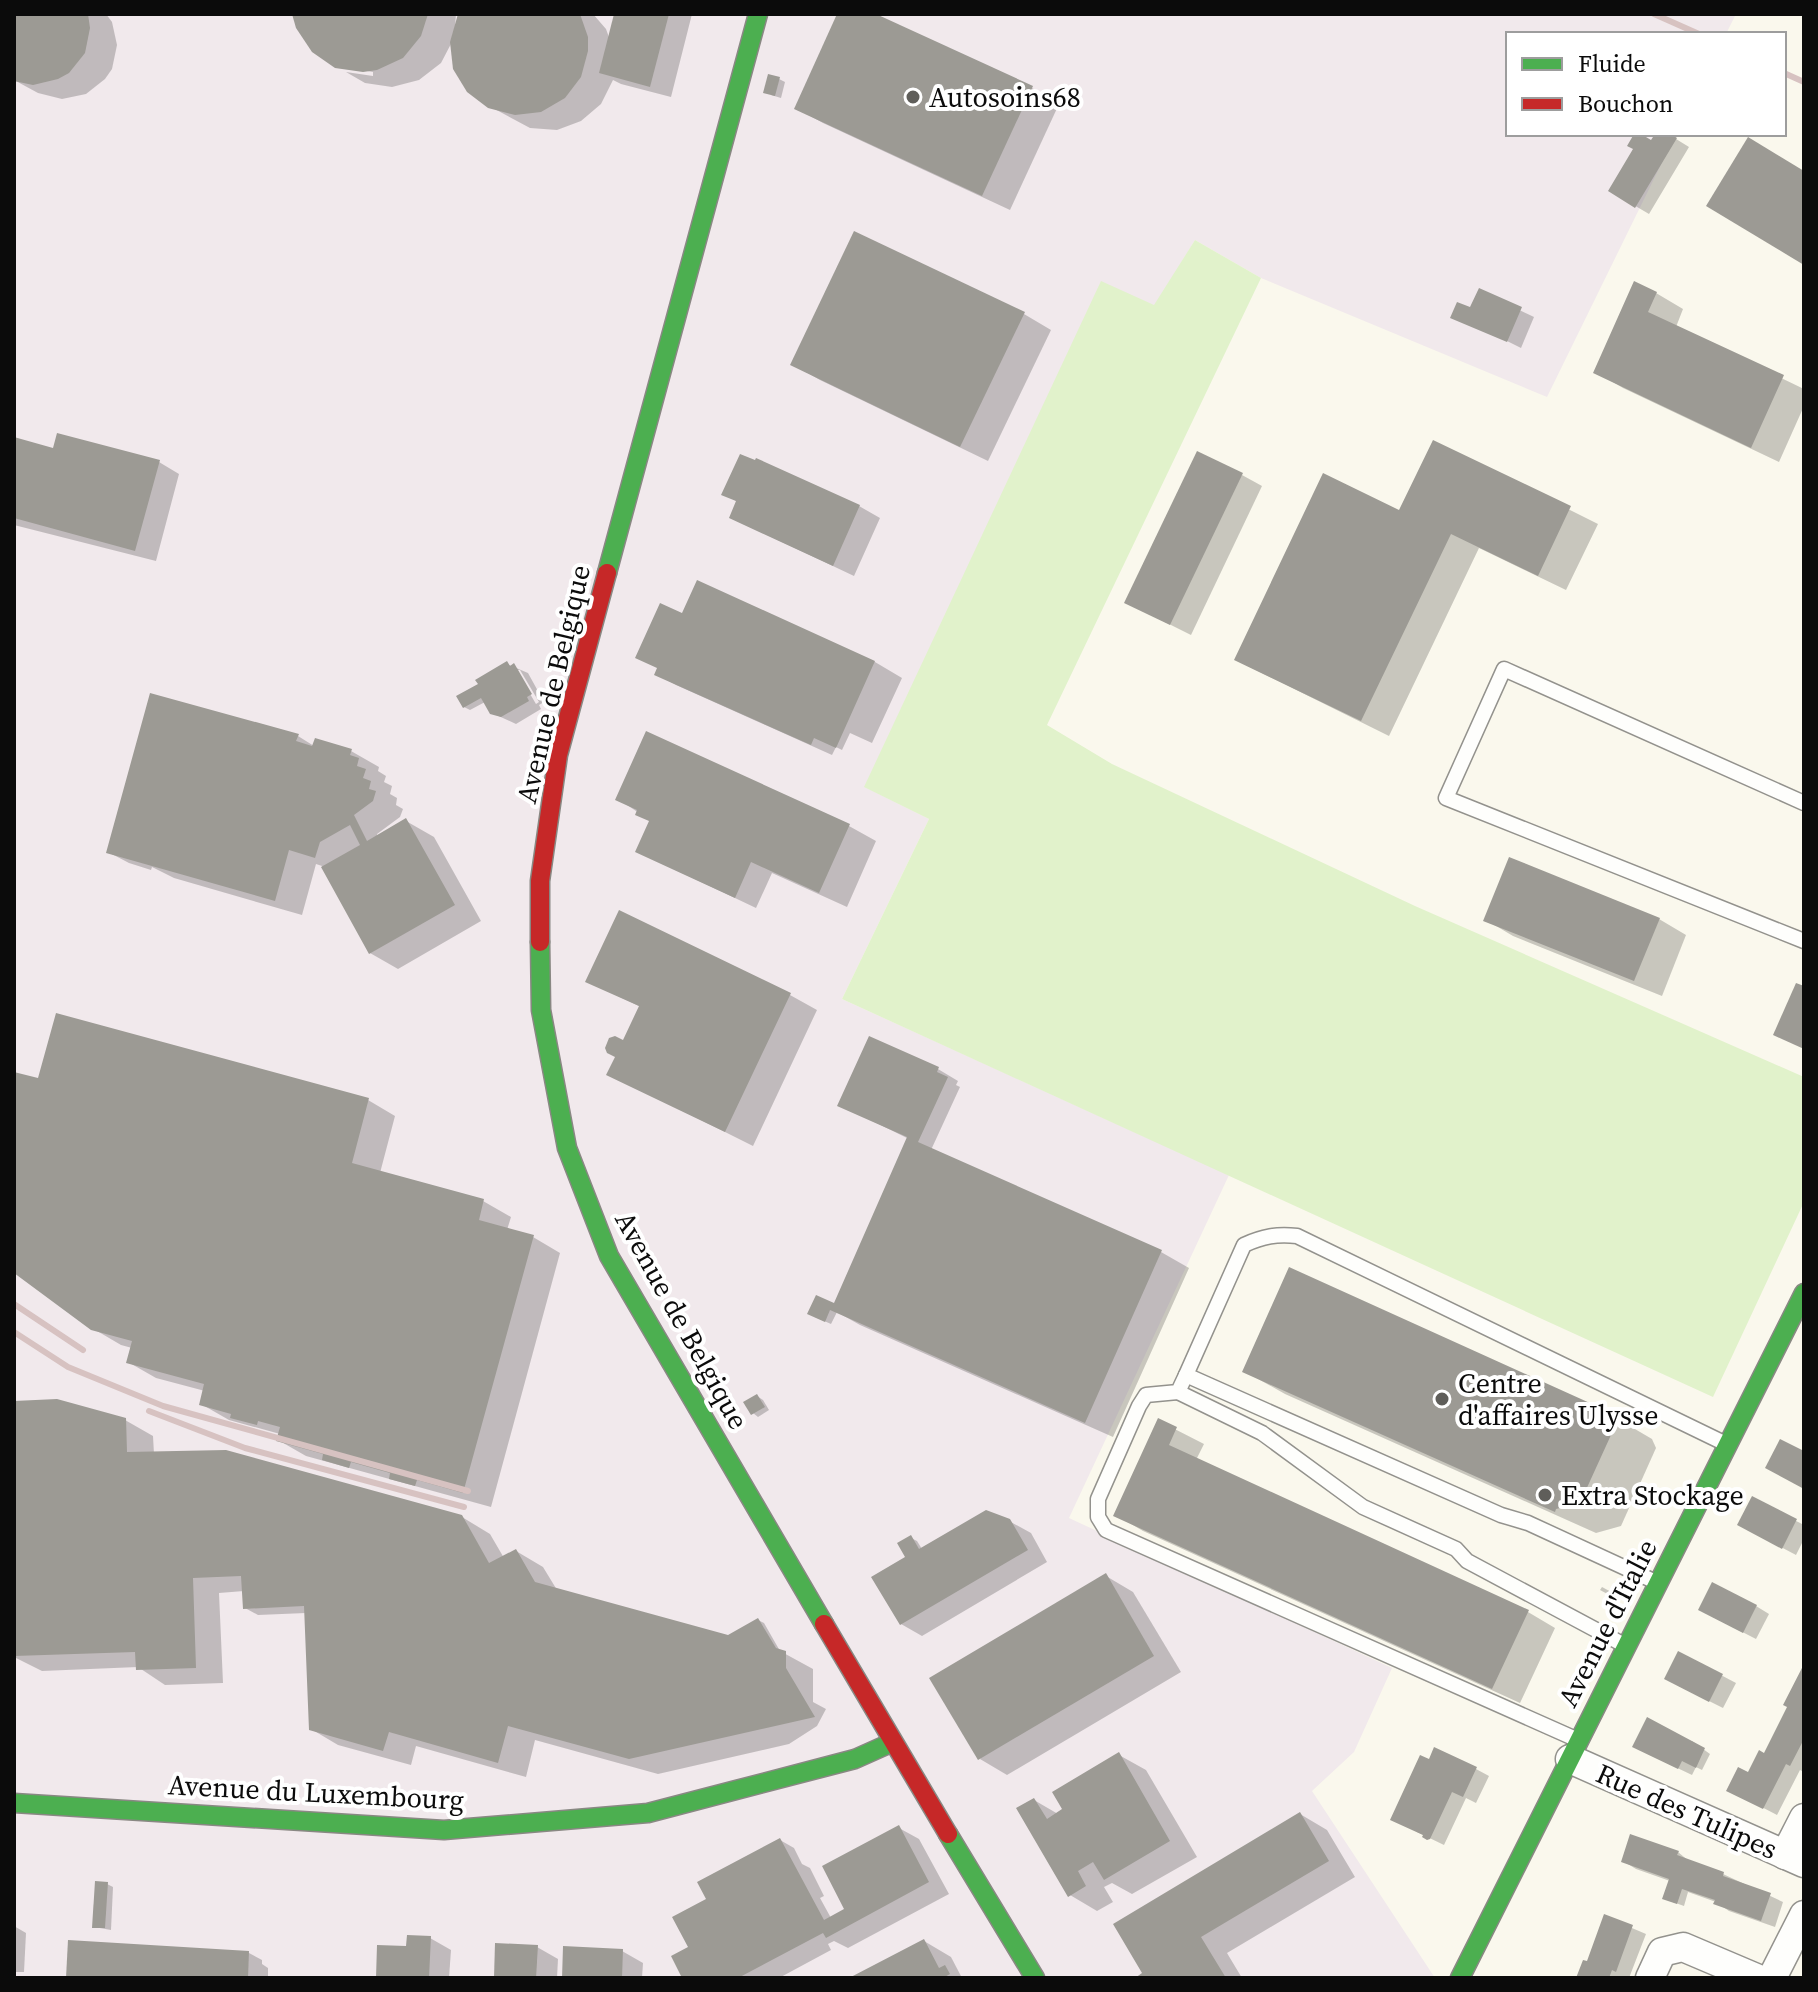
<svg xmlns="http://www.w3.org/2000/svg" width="1818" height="1992" font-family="'Source Serif 4',serif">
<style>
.industrial{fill:#f1e9ec}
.grass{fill:#e1f2cb}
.shadow{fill:#0003;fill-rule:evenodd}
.building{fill:#9c9a94}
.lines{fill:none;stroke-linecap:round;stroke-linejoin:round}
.lane-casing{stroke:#93928d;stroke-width:17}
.street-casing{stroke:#93928d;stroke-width:31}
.fast-casing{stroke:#898883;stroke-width:21}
.jam-casing{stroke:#898883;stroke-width:21}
.lane{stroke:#fefefc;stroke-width:14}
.street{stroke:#fefefc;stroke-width:28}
.fast{stroke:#4caf50;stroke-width:18}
.jam{stroke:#c62828;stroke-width:18}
.rail{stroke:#d7c2c1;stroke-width:6}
.poi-dot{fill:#5f5e5a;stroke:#fff;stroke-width:3}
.labels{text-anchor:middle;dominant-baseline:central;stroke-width:8;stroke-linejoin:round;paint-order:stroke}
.poi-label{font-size:28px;fill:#0b0b0b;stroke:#fff;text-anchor:start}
.street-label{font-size:28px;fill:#0b0b0b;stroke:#fff}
</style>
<rect width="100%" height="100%" fill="#faf8ed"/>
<path class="industrial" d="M14,14H1736L1726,34H1508V134H1676L1547,397L1261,278L1195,240L865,787L929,819L842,999L1229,1175L1069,1518L1392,1668L1354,1752L1312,1791L1435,1978H14Z"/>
<path class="grass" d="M1195,240L1261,278L1047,725L1112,764L1415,906L1804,1077V1202L1713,1397L842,999L929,819L864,787L1101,281L1154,305Z"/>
<g class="shadow">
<path d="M14,14H106L112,22L117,45L112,69L105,79L86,94L62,99L38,93L14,80Z"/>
<path d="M294,14H456L455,26L461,14H593L606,29L610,40L616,14H692L671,97L621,84L613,80L601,104L581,121L557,130L530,128L478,100L453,40L441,63L419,80L392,87L365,83L346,72L373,76V72L338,66Z"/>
<path d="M840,14H872L1032,88L1059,104L1010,210L823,123L796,108Z"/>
<path d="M779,79L785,82L781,98L771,95Z"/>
<path d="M1636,134L1652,142L1657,134H1668L1689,147L1649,214L1610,191L1636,149Z"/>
<path d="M1480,291L1534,317L1521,348L1469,322Z"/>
<path d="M1656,293L1683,309L1676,327L1804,389V406L1779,462L1623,388L1596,372Z"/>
<path d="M1024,314L1051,330L988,461L820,380L792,364Z"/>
<path d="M14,439L55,450L159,462L179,474L156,561L14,525Z"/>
<path d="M1434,442L1598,524L1566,590L1479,548L1389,736L1236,660L1400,513Z"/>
<path d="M1242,475L1262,486L1191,635L1127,603Z"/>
<path d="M724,494L859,506L880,518L854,576L731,518L738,502Z"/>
<path d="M698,582L875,662L902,678L872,743L850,733L842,750L836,747L832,755L676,685L656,674Z"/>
<path d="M507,664L528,673L544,702L539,705L541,709L516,724L492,713L485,702L470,710L464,707ZM516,670H520L539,702L536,704Z"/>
<path d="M298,736L314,746L316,741L351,751L379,767L378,771L386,776L384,782L392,786L390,794L397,798L396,805L403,809L400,817L377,834L378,837L406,821L434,837L481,921L398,969L370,953L322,866L316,864L302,915L174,878L152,867L151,870L129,863L108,852Z"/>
<path d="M618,799L849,826L876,841L847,907L772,873L756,908L638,852L651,821Z"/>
<path d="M1659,919L1686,935L1662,996L1513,936L1486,920Z"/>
<path d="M601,988L790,995L817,1010L753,1146L609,1074L641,1007Z"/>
<path d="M938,1069L958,1081L956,1085L960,1087L931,1150L1161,1252L1189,1268L1113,1437L860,1325L837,1312L831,1324L815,1317L834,1305L909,1139L840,1105Z"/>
<path d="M14,1074L39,1081L368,1100L395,1116L380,1173L483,1201L511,1217L507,1230L533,1237L560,1253L491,1507L306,1456L278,1440L280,1434L229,1420L201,1404L205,1391L156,1378L128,1362L132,1348L121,1345L92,1328L14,1271Z"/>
<path d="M1244,1371L1611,1415L1652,1439L1656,1448L1621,1526L1596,1533L1285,1394Z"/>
<path d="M757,1396L763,1400L769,1410L758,1417L753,1413Z"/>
<path d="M14,1403L125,1420L153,1436L154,1454L462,1517L490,1534L504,1558L516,1551L543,1567L557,1590L738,1640L758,1620L764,1623L780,1651L813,1669V1702L826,1709L817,1726L789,1744L658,1774L535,1740L526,1777L416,1746L411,1765L338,1745L311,1729L306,1613L258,1615L245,1608L244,1591L219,1593L223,1683L165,1685L138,1667L42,1671L14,1657Z"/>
<path d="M1159,1421L1204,1444L1196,1460L1528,1612L1555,1628L1520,1703L1143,1531L1116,1515Z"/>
<path d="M1753,1499L1804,1525V1539L1796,1555L1752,1532Z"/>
<path d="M1009,1521L1031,1533L1047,1562L922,1636L901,1624L911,1538L917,1541L922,1549Z"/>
<path d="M1106,1576L1133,1592L1181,1672L1007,1775L980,1759Z"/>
<path d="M1602,1587L1615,1594L1613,1597L1600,1590Z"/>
<path d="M1756,1606L1769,1614L1756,1639L1713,1617Z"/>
<path d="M1679,1653L1736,1683L1723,1708L1679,1686Z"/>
<path d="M1804,1669V1772L1800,1770L1777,1815L1729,1790L1749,1775L1765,1755L1790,1707Z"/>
<path d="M1692,1741L1710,1754L1702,1770L1696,1767L1692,1775L1648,1754Z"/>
<path d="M1119,1755L1146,1770L1197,1857L1132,1894L1112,1883L1104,1887L1113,1902L1097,1911L1070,1895L1034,1800L1058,1814Z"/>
<path d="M1430,1761L1476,1769L1489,1776L1476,1803L1466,1798L1444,1845L1417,1832Z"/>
<path d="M1300,1814L1327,1830L1355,1877L1227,1953L1242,1978H1138Z"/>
<path d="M899,1828L919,1839L949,1894L848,1948L834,1941L828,1944L831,1950L779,1978H685L691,1948L710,1899L780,1840L794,1848L802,1864L810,1868L824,1896L820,1898L831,1918L847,1910Z"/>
<path d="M1678,1852L1690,1862L1723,1874L1783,1902L1775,1927L1729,1911L1716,1902L1688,1892L1684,1906L1670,1901V1881L1636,1869L1623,1861Z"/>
<path d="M107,1884L113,1887L111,1930L94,1927Z"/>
<path d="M1606,1917L1646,1934L1629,1978H1578L1588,1964Z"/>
<path d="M14,1926L26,1933L24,1972H14Z"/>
<path d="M430,1938L451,1950L449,1978H378L408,1949Z"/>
<path d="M924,1941L951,1957L962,1978H853Z"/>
<path d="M537,1947L558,1959L557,1978H496Z"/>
<path d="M622,1951L643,1963L642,1978H564Z"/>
<path d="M249,1953L262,1960V1964L268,1968V1978H68Z"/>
</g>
<g class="building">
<path d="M14,14H88L90,28L85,53L69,73L58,79L33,85L14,81Z"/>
<path d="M292,14H428L421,36L403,58L377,70L363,72L335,68L312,52L296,28Z"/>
<path d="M458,14H580L588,37V51L581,77L565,98L541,112L515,115L488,108L467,92L453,69L450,42Z"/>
<path d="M614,14H669L650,87L599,73Z"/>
<path d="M837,14H876L1033,86L982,196L794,109Z"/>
<path d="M768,74L780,77L775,96L763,93Z"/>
<path d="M1634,134H1641L1651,140L1655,134H1671L1677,138L1635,208L1608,191L1633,149L1627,146Z"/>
<path d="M1748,137L1804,171V265L1706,206Z"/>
<path d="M854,231L1025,312L960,447L790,365Z"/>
<path d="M1634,281L1657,292L1648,312L1784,375L1751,448L1593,373Z"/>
<path d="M1479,288L1522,307L1507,342L1450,318L1457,302L1470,307Z"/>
<path d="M57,433L160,460L135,551L14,518V437L53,448Z"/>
<path d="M1433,440L1571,506L1538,576L1451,534L1361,721L1234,660L1323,473L1399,510Z"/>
<path d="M1197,451L1243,473L1170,625L1124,603Z"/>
<path d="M740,454L755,460L756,458L860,505L833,566L729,518L736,501L721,495Z"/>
<path d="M697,580L875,661L836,748L814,738L811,745L654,675L657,668L635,658L660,603L682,613Z"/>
<path d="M507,661L510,666L514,663L532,694L527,697L529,701L501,717L490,714L481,698L463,708L456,696L478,684L475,680Z"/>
<path d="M150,693L299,734L296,741L312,746L315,738L352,749L350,755L359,758L357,766L366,769L363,778L371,781L369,789L376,791L373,801L354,815L367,841L406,818L455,905L369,954L321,867L360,845L350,825L320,842L315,858L289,850L275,901L106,853Z"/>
<path d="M646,731L850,824L819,893L751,862L735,898L635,852L649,821L635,815L637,810L615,800Z"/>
<path d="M1509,857L1660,918L1634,981L1483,921Z"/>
<path d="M619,910L791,993L725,1132L606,1075L615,1057L607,1053L605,1048L609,1038L615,1036L623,1040L639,1006L585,982Z"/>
<path d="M1796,983L1804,986V1049L1773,1035Z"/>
<path d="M56,1013L369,1098L352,1163L484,1199L479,1220L534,1235L463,1493L417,1480L415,1486L389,1479L390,1473L351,1462L349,1468L322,1460L323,1454L276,1441L280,1427L258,1421L257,1425L230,1418L231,1414L199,1405L204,1384L126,1363L132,1341L91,1330L14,1273V1072L38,1078Z"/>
<path d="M869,1036L939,1067L937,1072L948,1077L918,1142L1162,1250L1085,1423L830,1310L825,1322L807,1314L816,1295L834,1303L907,1137L837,1106Z"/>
<path d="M1289,1267L1612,1413L1616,1424L1580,1503L1556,1509L1555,1512L1242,1372Z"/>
<path d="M757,1394L765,1407L751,1415L743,1402Z"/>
<path d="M57,1399L126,1418L127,1452L226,1450L462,1515L489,1563L516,1549L535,1582L728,1635L758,1618L776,1648L786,1651V1668L815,1717L629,1759L508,1726L498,1763L389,1732L383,1751L309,1730L304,1606L243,1609L241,1576L193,1578L196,1668L136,1670L135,1652L14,1656V1401Z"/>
<path d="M1158,1418L1177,1427L1169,1445L1529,1610L1492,1689L1113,1516Z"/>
<path d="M1780,1439L1804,1451V1489L1765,1468Z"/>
<path d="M1752,1496L1797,1519L1782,1549L1737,1525Z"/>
<path d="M986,1510L1010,1519L1028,1550L900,1625L871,1577L905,1557L897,1543L911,1535L919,1549Z"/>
<path d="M1106,1573L1154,1656L978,1760L929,1678Z"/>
<path d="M1712,1582L1757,1605L1743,1633L1698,1610Z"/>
<path d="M1678,1651L1723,1674L1709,1702L1664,1679Z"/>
<path d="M1804,1664V1739L1790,1766L1786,1764L1763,1809L1726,1791L1738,1767L1748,1772L1759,1750L1764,1753L1787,1707L1783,1705Z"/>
<path d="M1647,1717L1705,1748L1696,1768L1682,1761L1678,1769L1632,1747Z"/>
<path d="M1434,1747L1477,1767L1463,1797L1452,1792L1430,1839L1427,1840L1422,1837L1423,1835L1390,1820L1420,1755L1429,1759Z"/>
<path d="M1119,1752L1170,1841L1104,1880L1093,1862L1078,1871L1086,1886L1068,1897L1016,1808L1034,1798L1047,1819L1062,1809L1052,1792Z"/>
<path d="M1300,1812L1329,1861L1201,1937L1226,1978H1135L1142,1973L1113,1924Z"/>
<path d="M899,1825L929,1882L826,1938L823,1933L738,1978H682L671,1956L688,1947L672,1917L706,1899L697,1882L780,1838L824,1920L844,1909L822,1866Z"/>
<path d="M1630,1834L1679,1851L1677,1855L1724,1872L1723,1876L1771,1893L1761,1921L1713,1904L1715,1900L1682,1889L1677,1904L1662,1899L1669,1879L1621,1862Z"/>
<path d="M95,1881L108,1882L105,1928H92Z"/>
<path d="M1604,1914L1633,1925L1616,1972L1612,1970L1609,1978H1576L1583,1960L1587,1961Z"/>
<path d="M407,1935L431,1936L429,1978H376L377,1945L406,1946Z"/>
<path d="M924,1939L939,1968L945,1965L950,1974L943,1978H849Z"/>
<path d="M68,1940L249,1951L248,1978H66Z"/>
<path d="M495,1943L538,1945L536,1978H494Z"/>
<path d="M563,1946L623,1949L622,1978H562Z"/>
</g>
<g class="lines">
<g class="lane-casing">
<g id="lane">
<path d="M1804,803L1504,669L1446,798L1804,941"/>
<path d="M1186,1375L1178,1392L1146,1395L1139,1406L1098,1499V1517L1106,1530L1578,1740"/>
<path d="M1178,1392L1262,1433L1363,1507L1456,1549L1467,1561L1626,1646"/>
<path d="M1658,1583L1528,1523L1501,1515L1186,1375L1244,1245C1263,1236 1277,1234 1297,1236L1724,1443"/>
</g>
</g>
<g class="street-casing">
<g id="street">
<path d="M1570,1759L1804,1863"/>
<path d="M1785,1855L1804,1818"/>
<path d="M1650,1978L1662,1952L1683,1947L1756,1978"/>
<path d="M1772,1978L1804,1915"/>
</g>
</g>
<g class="fast-casing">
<g id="fast">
<path d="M607,573L758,14"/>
<path d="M540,942L541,1010L567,1148L609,1256L824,1624"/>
<path d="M14,1803L444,1830L648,1813L855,1759L893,1742"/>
<path d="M948,1834L1035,1978"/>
<path d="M1460,1978L1804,1293"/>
</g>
</g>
<g class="jam-casing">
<g id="jam">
<path d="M540,942V881L558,755L607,573"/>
<path d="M824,1624L948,1834"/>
</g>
</g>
<use href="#lane" class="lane"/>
<use href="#street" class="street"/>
<use href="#fast" class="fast"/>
<use href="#jam" class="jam"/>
<g class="rail">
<path d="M1654,14L1699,34"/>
<path d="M1784,73L1804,82"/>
<path d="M14,1304L83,1350"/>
<path d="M14,1332L68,1367L163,1406L468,1491"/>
<path d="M149,1411L245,1448L464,1507"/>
</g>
</g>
<g class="poi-dot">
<circle cx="913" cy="97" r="8"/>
<circle cx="1442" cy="1399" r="8"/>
<circle cx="1545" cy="1495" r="8"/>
</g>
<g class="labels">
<g class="poi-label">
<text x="929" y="97">Autosoins68</text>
<text x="1458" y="1383">Centre<tspan x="1458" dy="32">d'affaires Ulysse</tspan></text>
<text x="1561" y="1495">Extra Stockage</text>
</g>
<g class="street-label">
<text transform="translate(553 684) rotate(-77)">Avenue de Belgique</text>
<text transform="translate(682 1320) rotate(61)">Avenue de Belgique</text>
<text transform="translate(1607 1623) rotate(-63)">Avenue d'Italie</text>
<text transform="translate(316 1792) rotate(3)">Avenue du Luxembourg</text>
<text transform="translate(1687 1811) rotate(24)">Rue des Tulipes</text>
</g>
</g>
<rect width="1818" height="1992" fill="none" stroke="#0b0b0b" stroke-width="32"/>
<rect x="1506" y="32" width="280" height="104" fill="#ffffff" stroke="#9d9d9d" stroke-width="2"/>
<rect x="1522" y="58" width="40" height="12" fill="#4caf50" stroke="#9d9d9d" stroke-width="2"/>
<text x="1578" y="72" font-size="24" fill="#0b0b0b">Fluide</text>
<rect x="1522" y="98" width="40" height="12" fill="#c62828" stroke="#9d9d9d" stroke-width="2"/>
<text x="1578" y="112" font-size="24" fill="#0b0b0b">Bouchon</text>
</svg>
